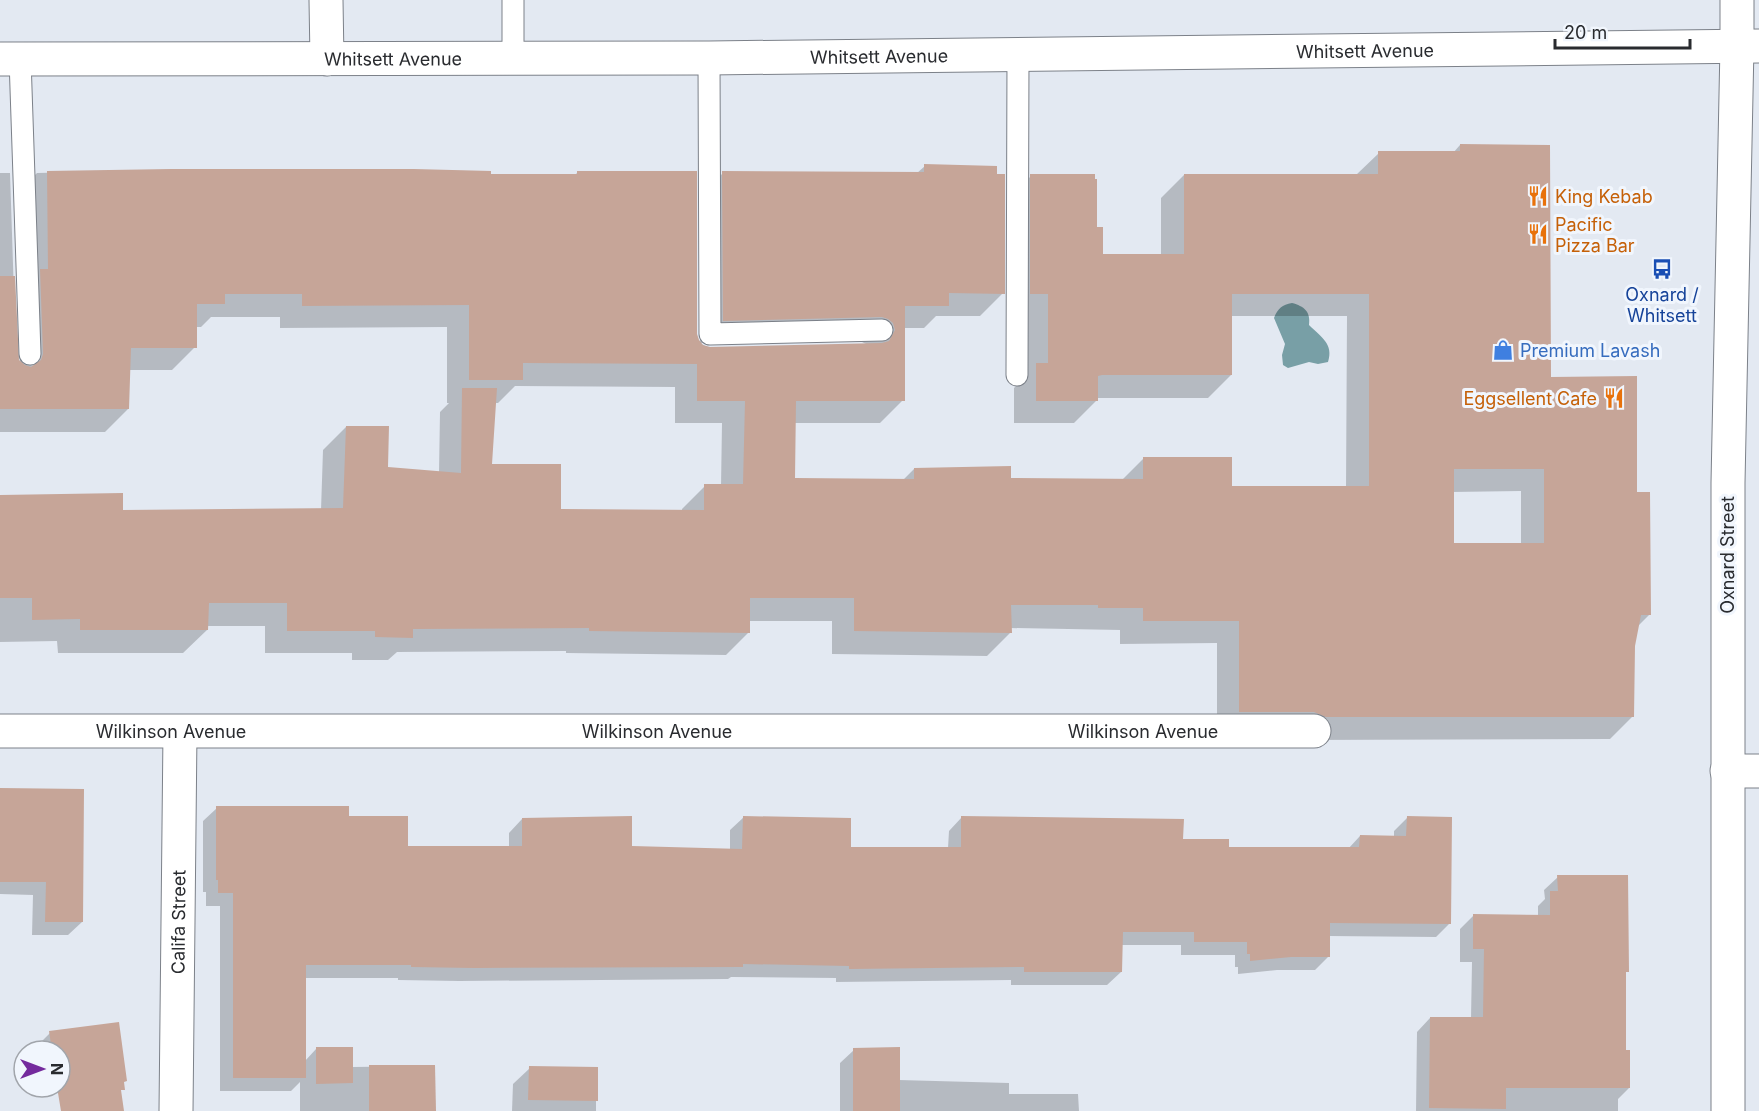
<svg xmlns="http://www.w3.org/2000/svg" width="1759" height="1111" font-family="Inter,sans-serif">
<style>
.water{fill:#789fa6}
.shadow{fill:#0003;fill-rule:evenodd}
.building{fill:#c6a598;fill-rule:evenodd}
.lines{fill:none;stroke-linecap:round;stroke-linejoin:round}
.service-casing{stroke:#7c8189;stroke-width:23}
.minor-casing{stroke:#7c8189;stroke-width:35}
.secondary-casing{stroke:#7c8189;stroke-width:35}
.service{stroke:#fff;stroke-width:21}
.minor{stroke:#fff;stroke-width:33}
.secondary{stroke:#fff;stroke-width:33}
.labels{text-anchor:middle;dominant-baseline:central;stroke-width:6;stroke-linejoin:round;paint-order:stroke}
.street-label{font-size:18px;fill:#292b2f;stroke:#f1f6fd}
.food-label{font-size:18px;fill:#c56008;stroke:#f1f6fd;text-anchor:start}
.transit-label{font-size:18px;fill:#164399;stroke:#f1f6fd}
.shop-label{font-size:18px;fill:#366cbe;stroke:#f1f6fd;text-anchor:start}
</style>
<rect width="100%" height="100%" fill="#e3e9f2"/>
<path class="water" d="M1292,303C1304,306 1311,312 1309,325C1321,337 1334,344 1328,362L1318,364L1309,362L1288,368L1283,365L1282,355L1285,344L1274,318C1278,308 1282,305 1292,303Z"/>
<g class="shadow">
<path d="M1460,145L1550,378L1636,493L1650,614L1637,627L1633,646V716L1610,739L1302,740L1217,735V643L1120,644V630L1010,628V633L987,656L832,654V621H749V632L726,655L566,653V651L397,652L388,660H352V653H265V626H207V630L183,653H58L57,641L0,642V495L122,511L321,510L323,450L346,427L386,469L439,473L440,412L449,403H447V327L280,328V317H211L201,327H195V347L172,370H129L128,409L105,432H0V173H10L16,355L20,364L14,196L37,173L171,170L574,176L578,172L696,334L698,343L710,348L868,345L858,340L700,343V196L723,173H917L925,166L1003,293L980,316H936L924,328H903V400L880,423H794V479L903,480L914,469L1009,479L1121,481L1143,459L1231,487H1346L1347,316H1231V375L1208,398H1097V400L1074,423H1014V388L1026,376L1008,199L1031,176L1095,228L1101,255H1161V198L1184,175H1356L1379,153H1453ZM515,386L675,387V423H722L721,486H705L682,509V511L560,510L490,466L495,403H498ZM1521,491V545H1452V492Z"/>
<path d="M0,790L82,922L68,935H32L33,895L0,894Z"/>
<path d="M217,808L348,817L406,847H509V833L522,819L630,848L730,850V830L744,817L849,848H948L949,831L962,817L1182,841L1228,849H1348L1360,836L1394,837V831L1407,818L1449,924L1436,937L1328,936V957L1315,970H1277L1238,974V967H1235V955H1181V945H1121V972L1107,985H1011V980L836,982V978L731,977L728,979L459,981L398,980V978H305V1061L316,1049L352,1067L434,1066L435,1111H300V1082L291,1091H220V906H206V892H203V821Z"/>
<path d="M1558,877L1627,971L1624,974V1051L1629,1088L1618,1099V1111H1416L1417,1032L1430,1018H1471L1472,962H1460V929L1474,915L1538,916V906L1545,899L1544,890Z"/>
<path d="M50,1033L112,1091H43L42,1087H60V1051H37V1046Z"/>
<path d="M854,1050L899,1080L1009,1083V1094H1078L1079,1111H840V1063Z"/>
<path d="M530,1068H596V1111H512L513,1084Z"/>
</g>
<g class="building">
<path d="M1460,144L1550,145L1551,377L1637,376V492H1650L1651,615H1641L1635,646L1634,717H1326L1314,712H1239V621H1143V608H1098V605H1011L1012,633L854,631V598H750V633L589,631V628L413,629V638L375,637V631H287V603H209L208,630H80V619L32,620V598H0V495L123,493V510L343,508L346,426H389L388,467L461,473L462,388H497L492,464H561V509L704,510V484H743L745,401H697V364L523,363V380H469V305L302,306V294H225V304H197V348H131L129,409H0V276H15L19,360L25,365L31,367L41,360L43,354L40,269H48L47,171L171,169H414L491,171V174H577V171H697V334L699,340L703,345L710,347L882,343L889,341L895,330L893,323L888,319L882,317L723,321L722,171L924,172V164L997,166V174H1005V294L949,293V306H905V401H796L795,478L914,479V468L1011,466V478L1143,479V457H1232V486H1369V294H1232V375H1102L1098,376V401H1036V363H1048V294H1030V174H1095V179H1097V227H1103V254H1184V174H1378V151H1460ZM1454,469H1544V543H1454Z"/>
<path d="M0,788L84,789L83,922H45L46,882H0Z"/>
<path d="M216,806H349V816H408V846H522V818L632,816V846L742,849L743,816L851,818V847H961V816L1184,819L1183,839H1229V847H1359L1360,835L1406,836L1407,816L1452,817L1451,924L1330,923V957H1291L1250,961V954H1247V942H1194V932H1123L1122,972H1024V967L849,969V966L743,964V967L474,968L411,967V965H306V1078H233V893H218V880H216Z"/>
<path d="M1557,875H1628L1629,972H1626V1050H1630V1088H1506V1109L1429,1108L1430,1017H1483L1484,949H1473V914L1550,915V891H1558Z"/>
<path d="M119,1022L127,1081L124,1082L125,1090H121L124,1111H61L57,1087H60V1051H52L49,1031Z"/>
<path d="M316,1047H353V1083L316,1084Z"/>
<path d="M900,1047V1111H853V1048Z"/>
<path d="M369,1065H435L436,1111H369Z"/>
<path d="M529,1066L598,1067V1101L528,1100Z"/>
</g>
<g class="lines">
<g class="service-casing">
<g id="service">
<path d="M513,0V59"/>
<path d="M709,58L710,334L882,330"/>
<path d="M20,59L30,354"/>
<path d="M1017,375L1018,56"/>
</g>
</g>
<g class="minor-casing">
<g id="minor">
<path d="M326,0L327,59"/>
<path id="s1" d="M0,731H1314"/>
<path d="M1727,771H1759"/>
<path id="s2" d="M176,1111L180,732"/>
</g>
</g>
<g class="secondary-casing">
<g id="secondary">
<path id="s3" d="M0,59L709,58L1759,46"/>
<path d="M1728,1111V483L1737,46V0"/>
</g>
</g>
<use href="#service" class="service"/>
<use href="#minor" class="minor"/>
<use href="#secondary" class="secondary"/>
</g>
<defs>
<g id="restaurant-bare" transform="scale(1.62)"><path d="M-5-6h1v4h1v-4h1v4h1v-4h1v5L-1.5 .5V6h-2V.5L-5-1ZM5-6V6H3V1.5H1.5Q1.5-4 5-6Z" fill="#e8710a" stroke="#f1f6fd" stroke-width="2.5" paint-order="stroke"/></g>
<g id="bus-bare" transform="scale(1.62)"><path d="M-5-6H5V4H4V6H2V4H-2V6H-4V4H-5ZM-3.5-4V0h7V-4ZM-3.5 1.2v1.5H-2V1.2ZM2 1.2v1.5H3.5V1.2Z" fill="#1a4fb4" stroke="#f1f6fd" stroke-width="2.5" paint-order="stroke"/></g>
<g id="shop-bare" transform="scale(1.62)"><path d="M-5-2.5h2.3a2.7 3.5 0 0 1 5.4 0H5L5.5 6h-11ZM-1.5-2.5h3a1.5 2.3 0 0 0-3 0Z" fill="#3f7fe0" stroke="#f1f6fd" stroke-width="2.5" paint-order="stroke"/></g>
</defs>
<g fill-rule="evenodd">
<use href="#restaurant-bare" x="1538" y="196"/>
<use href="#restaurant-bare" x="1538" y="234"/>
<use href="#bus-bare" x="1662" y="269"/>
<use href="#shop-bare" x="1503" y="350"/>
<use href="#restaurant-bare" x="1614" y="398"/>
</g>
<g class="labels">
<g class="street-label">
<text stroke="none"><textPath href="#s3" startOffset="1365">Whitsett Avenue</textPath></text>
<text stroke="none"><textPath href="#s3" startOffset="879">Whitsett Avenue</textPath></text>
<text stroke="none"><textPath href="#s3" startOffset="393">Whitsett Avenue</textPath></text>
<text transform="translate(1727 555) rotate(-90)">Oxnard Street</text>
<text stroke="none"><textPath href="#s1" startOffset="1143">Wilkinson Avenue</textPath></text>
<text stroke="none"><textPath href="#s1" startOffset="171">Wilkinson Avenue</textPath></text>
<text stroke="none"><textPath href="#s1" startOffset="657">Wilkinson Avenue</textPath></text>
<text stroke="none"><textPath href="#s2" startOffset="189">Califa Street</textPath></text>
</g>
<g class="food-label">
<text x="1555" y="196">King Kebab</text>
<text x="1555" y="224">Pacific<tspan x="1555" dy="21">Pizza Bar</tspan></text>
<text x="1597" y="398" text-anchor="end">Eggsellent Cafe</text>
</g>
<g class="transit-label">
<text x="1662" y="294">Oxnard /<tspan x="1662" dy="21">Whitsett</tspan></text>
</g>
<g class="shop-label">
<text x="1520" y="350">Premium Lavash</text>
</g>
</g>
<g transform="translate(42 1069) rotate(90)"><circle r="28" fill="#f1f6fd" stroke="#a1a5ab" stroke-width="1.5"/>
<path d="M0-4.5L10 22L0 15L-10 22Z" fill="#742a9d"/>
<text y="-9" font-size="16" font-weight="bold" text-anchor="middle" fill="#292b2f">N</text>
</g>
<path d="M1555 39v9h135v-9" fill="none" stroke="#292b2f" stroke-width="3"/>
<text x="1564" y="39" font-size="18" fill="#292b2f" stroke="#f1f6fd" stroke-width="4.5" paint-order="stroke">20 m</text>
</svg>
